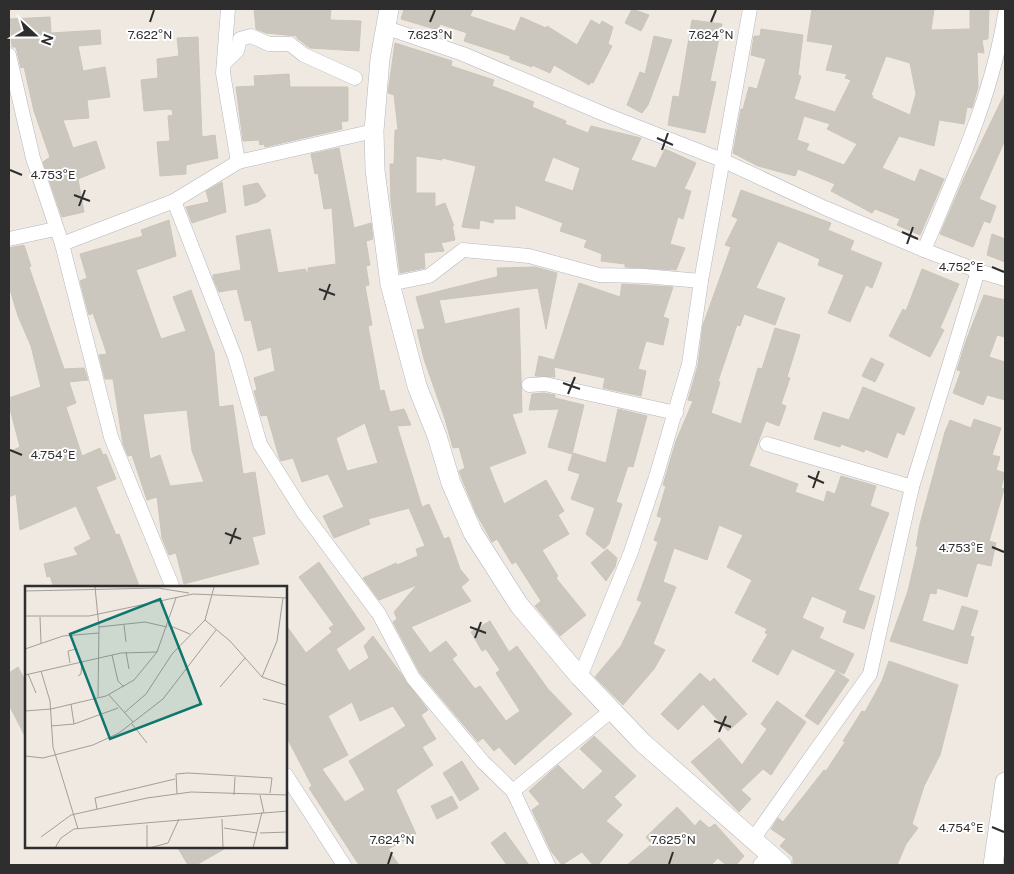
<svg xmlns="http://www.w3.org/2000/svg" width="1014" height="874" font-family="'Public Sans',sans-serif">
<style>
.building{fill:#cbc7bf;stroke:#cbc5ba;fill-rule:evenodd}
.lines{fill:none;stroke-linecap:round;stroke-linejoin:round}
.street-casing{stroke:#b4b7c1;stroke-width:15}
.secondary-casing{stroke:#b4b7c1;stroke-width:20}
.street{stroke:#fff;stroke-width:14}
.secondary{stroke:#fff;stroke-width:19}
.ticks{fill:none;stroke:#2e2e2e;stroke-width:2}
.inset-road{fill:none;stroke:#a29e99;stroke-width:1}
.view{fill:#0f766e;fill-opacity:0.15;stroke:#0f766e;stroke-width:2.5}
.inset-edge{fill:none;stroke:#2e2e2e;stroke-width:2.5}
.ticks-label{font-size:12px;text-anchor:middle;fill:#2e2e2e;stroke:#fff;stroke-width:4;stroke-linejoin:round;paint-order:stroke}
</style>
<rect width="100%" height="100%" fill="#efe9e1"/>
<g class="building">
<path d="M254,9H331L330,20L361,21L359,51L310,48L297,38V36L266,33L256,29Z"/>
<path d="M404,9H473L470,16L515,31L521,17L546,28L547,26L577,45L591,20L600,25L602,21L613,27L608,44L612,46L593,83L591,82L589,85L554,65L550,73L532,65V67L510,59V56L464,41L467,33L440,24L438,30L401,19Z"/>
<path d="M632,9L649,15L641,31L625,23Z"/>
<path d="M812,9H934L931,30L970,29V9H989L988,39L982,40L984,53L977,52L978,87L972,108L967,107L964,124L939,120L934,146L899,136L882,168L915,182L920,169L944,179L920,235L897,225L900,219L875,209L872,213L831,191L835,184L798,169L795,176L758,166L733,153L741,109H743L749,87L757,89L766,59L751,55L754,36H760L761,29L803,35L798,75L801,76L794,99L835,112L851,80L845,78L847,74L826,70L833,45L807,41ZM886,56L910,63L916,94L910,115L872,98L873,96L871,95ZM804,116L830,124L827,129L857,144L844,165L806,150L809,144L797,140Z"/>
<path d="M50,17L51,33L100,30L101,44L78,46L83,71L105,67L110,97L87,100L89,118L63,120L73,148L96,141L105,168L78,179L84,212L62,217L43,162L50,157L34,111L24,67L21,68L16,47H12L10,19Z"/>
<path d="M692,20L722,24L710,81L716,82L705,133L668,125L673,96L679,97Z"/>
<path d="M654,36L672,40L648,105L642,113L627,105L640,72L645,74Z"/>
<path d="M198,37L202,137L215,135L218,158L186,165V174L160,176L157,142L170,141L168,116L173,115L172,110L168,109L144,111L141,80L158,78L157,59L179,56L177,38Z"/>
<path d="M395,43L452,61L451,66L494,80L492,86L534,102L532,107L566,121L565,124L588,133L591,126L641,138L631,160L656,168L665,149L696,163L684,189L691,191L683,219L678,217L670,244L685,248L676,270L625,267V264L601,261L602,254L584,247L587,240L560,231L563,223L515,205V219H494L493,223L480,220L479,229L462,227L476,166L442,158V160L416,156V193H435V207L445,203L454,226L452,225L455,240L441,243L444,251L424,253L425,268L400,273L391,202L390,164H394L395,130H398L394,95L388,93ZM553,157L580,168L573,191L544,181Z"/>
<path d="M289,74L290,87H348V121L341,122L342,129L265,147L264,144L260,145L259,140L243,141L236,87L255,86L254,76Z"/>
<path d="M1005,93V140L979,199L996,206L990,223L984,221L973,247L940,234L965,176Z"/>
<path d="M339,148L354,228L371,223L373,239L366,241L370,265L366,266L369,285L365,286L372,325L368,326L380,391L384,390L390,412L404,409L411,425L397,426L422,507L429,504L444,539L449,537L460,569L469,580L461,587L471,601L411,627L430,653L446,641L457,655L452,659L475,689L480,686L506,721L520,711L496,673L500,670L486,649L482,651L471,632L490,621L509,652L517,646L548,689L572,714L515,765L499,747L494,751L483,738L478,742L420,673L393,622L397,619L394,612L417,585L379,600L363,578L396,563L397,565L418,556L416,549L425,546L409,508L368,519L370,524L334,538L323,516L344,507L328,474L302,482L293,458L281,461L279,457L267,415L261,416L254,391L257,390L254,378L275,371L271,347L258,351L251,320L245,321L237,289L219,292L213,278V275L241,270L236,236L270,229L278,273L305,269L308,275V268L336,264L332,208L324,209L318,173L315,174L311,154ZM365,423L378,463L347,471L336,438Z"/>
<path d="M222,182L226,212L192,223L186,207L209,202L206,191Z"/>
<path d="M258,183L266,196L258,202L245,206L243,186Z"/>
<path d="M741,190L831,223L828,230L854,241L850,250L882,263L872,288L866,285L850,322L828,313L844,275L818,265L820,259L778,241L756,288L785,298L775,325L744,314L740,326L737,325L718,381L720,382L711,413L741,424L758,368L762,369L775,328L800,335L787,377L790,378L781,404L786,406L779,426L766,421L749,466L798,484L795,492L824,502L827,491L835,494L841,476L876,486L870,506L889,513L858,590L875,596L864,629L843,622L847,611L812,596L802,618L824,628L819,638L854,654L844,674L792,649L778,675L752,661L768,634L765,633L767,629L735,613L752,580L727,567L743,535L719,525L707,560L674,548L663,582L676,587L653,644L665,650L654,669L623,705L595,677L621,646L642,602L637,600L658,542L654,540L662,518L657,516L666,486L663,485L676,441L693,401L688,400L698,365L703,325L731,247L725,245L738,219L732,216Z"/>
<path d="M169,220L176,256L136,270L161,339L186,331L173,297L191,290L214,352L219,407L233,405L243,474L255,472L265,534L252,537L259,564L184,584L176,553L169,555L162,538L157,497L147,500L132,455L128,456L123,444L113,379H105L99,355L107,354L93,313L89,315L80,281L87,278L80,254L143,236L141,230ZM187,410L192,451L204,482L170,486L160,455L150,459L143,414Z"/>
<path d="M992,234L1005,239V262L987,255Z"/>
<path d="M24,245L31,266L29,267L64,369L84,368L88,380L69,382L76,403L66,407L82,456L100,448L103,455L106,454L116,479L96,487L116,535L119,534L140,588H54L50,576L47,577L44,564L78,555L74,548L91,539L76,506L20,530L16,494L9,497V452L20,447L9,405V398L41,387L31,346L18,316L9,286V248Z"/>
<path d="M535,267L557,273L546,329L538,288L439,300L445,324L519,308L522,412L512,414L526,453L489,467L504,504L546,480L564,511L558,515L569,534L542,550L558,576L556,578L586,615L560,636L535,606L541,601L516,562L512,564L497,539L492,542L476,513L462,479L459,471L465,468L459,447L453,448L445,419L424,359L417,330L425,329L416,297L496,277L498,275L497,268Z"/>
<path d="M922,269L959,284L940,328L944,330L930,357L889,336L903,309L906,311Z"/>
<path d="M579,283L620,297L622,284L673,287L663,317L669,319L663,345L646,341L638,369L646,371L641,396L603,388L605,378L554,367L555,377L535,376L539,356L554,360Z"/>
<path d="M984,295L1005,300V337L997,335L989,357L1005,362V400L987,395L983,405L953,393L961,371L957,370L966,341Z"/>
<path d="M871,358L884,364L875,382L862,376Z"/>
<path d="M863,387L915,408L904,435L897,432L887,458L865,449L864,452L841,444L840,447L814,439L823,412L849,420Z"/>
<path d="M544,393L555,395V398L584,405L572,454L548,447L559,409L529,410L532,394Z"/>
<path d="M618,409L647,416L633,467L628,466L616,502L622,504L609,544L604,549L586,534L595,508L571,499L580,474L568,470L573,453L606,463Z"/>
<path d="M974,419L1001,428L992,455L1000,457L996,470L1005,473L1001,488L1004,489L989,541L996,543L991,566L977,563L967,597L937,588L936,594L930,593L922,621L954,631L962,606L978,611L970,636L974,637L967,664L890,641L908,591L918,547L916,546L920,524L945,432L950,420L971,428Z"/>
<path d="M607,549L617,558L615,567L606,581L591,563Z"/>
<path d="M319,562L365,629L336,649L349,671L369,658L364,646L373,636L428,710L421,715L436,739L422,747L433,765L396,790L416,834L388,849L399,865H359L309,788L312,786L286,736V625L306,653L332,632L329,628L334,625L299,577ZM352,702L360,721L393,706L406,726L349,761L365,790L345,802L322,769L348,755L328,716Z"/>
<path d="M889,661L958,685L940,755L924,786L912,824L918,828L906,844L897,865H793V857L780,846L786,839L771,829L778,818L783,822L824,770L826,771L845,742L843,741L862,711L865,712L882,681Z"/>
<path d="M18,667L26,682V738L9,705V673Z"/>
<path d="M836,671L849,680L818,725L805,716Z"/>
<path d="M700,673L710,682L714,678L747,714L728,731L703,704L678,730L661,714Z"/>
<path d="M777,701L806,722L771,775L763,769L741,790L751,799L739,812L691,762L719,738L742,765L767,729L761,724Z"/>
<path d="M594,736L636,776L614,797L622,805L606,821L623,835L598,865H593L582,852L562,865L551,851L532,810L540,804L529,791L558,765L583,790L603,771L580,749Z"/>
<path d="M462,761L479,789L460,801L443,773Z"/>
<path d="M452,796L458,808L437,819L431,806Z"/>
<path d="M677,807L695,826L700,820L709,828L715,824L744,856L736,865H726L718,858L711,865H627L652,844L646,837Z"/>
<path d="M505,832L510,839L529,865H507L491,843Z"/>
<path d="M178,848H226L196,865H188Z"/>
</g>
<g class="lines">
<g class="street-casing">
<g id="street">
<path d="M228,9L223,73L238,162"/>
<path d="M387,28L463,54L604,114L722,160L825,208L924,250L978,271L1005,279"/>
<path d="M9,55L33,158L62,244L111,437L173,588"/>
<path d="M224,63L237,51L240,39L251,36L269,44H290L304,55L355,78"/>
<path d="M174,201L235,357L260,444L303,512L379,614L413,678L483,762L513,791L548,865"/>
<path d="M9,239L55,229"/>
<path d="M62,244L174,201L238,162L374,131"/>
<path d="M924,250C956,173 992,97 1005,14"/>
<path d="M390,284L429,276L463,250L529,256L599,275L644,276L701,281"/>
<path d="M529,385L545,384L676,413"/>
<path d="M767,444L912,487"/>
<path d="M580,677L631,552L656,477L689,364L701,281L750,9"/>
<path d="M286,775L344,865"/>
<path d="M513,791L612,710"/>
<path d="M753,839L870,674L912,487L978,271"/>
<path d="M760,865L769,855"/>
</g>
</g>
<g class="secondary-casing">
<g id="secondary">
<path d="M389,9L380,59L374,131L375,170L390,284L417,386L437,436L451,483L473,533L519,605L580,677L643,743L782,865"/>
<path d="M993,865L1005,782"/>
</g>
</g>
<use href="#street" class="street"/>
<use href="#secondary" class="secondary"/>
</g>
<path class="ticks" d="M150,22L154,10M430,22L435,10M711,22L716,10M657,138L673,145M662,150L668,133M10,170L22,175M74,195L90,201M79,206L85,190M902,232L918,239M907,244L913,227M992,267L1004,272M319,289L335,295M324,300L330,284M563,383L580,389M568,394L575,377M10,450L22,455M808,476L824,483M813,488L819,471M225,533L241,539M230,544L236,528M992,547L1004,552M470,627L486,633M475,638L481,622M714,721L731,727M719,732L726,716M992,827L1004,832M388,864L392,852M669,864L673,852"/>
<g transform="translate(25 586)">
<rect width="262" height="262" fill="#efe9e1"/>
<path class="inset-road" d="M70,1L74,41L73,111M0,5L133,2L164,7M0,30H64L168,8L263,12M15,31L16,57M180,34L205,55L237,91L263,100M99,39L101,56M143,39L165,48M74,41L120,36L142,41M0,63L38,50L74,47M101,66L104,83M87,69L93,95L99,101M45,77L43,65L51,63M16,85L25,115L28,161L53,243M3,88L11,107M0,89L96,67L132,66M53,90L56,88L57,75M237,91L252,55L258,12M195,101L220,72M84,109L108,136M238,113L263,119M46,118L49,138M0,125L26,123L81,110L109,94L132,66L151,12M99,127L121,108L147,68L180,34L189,1M107,138L122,157M26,140L49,138L93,122M0,170L18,172L68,159L94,147L138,113L191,44M152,208L151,188L163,187L247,192L245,207M209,209L210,191M72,223L70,212L150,193M239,227L263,225M197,233L198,262M199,242L232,247M235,247L263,246M16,251L46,229L122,212L166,206L263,209M30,262L36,252L49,243L239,227L235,209M122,262V239M124,262L143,257L154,233M228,262L237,226"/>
<path class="view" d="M135,13L176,118L85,153L45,48Z"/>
<rect width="262" height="262" class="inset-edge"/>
</g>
<g class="ticks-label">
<text x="150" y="39">7.622°N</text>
<text x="430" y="39">7.623°N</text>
<text x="711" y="39">7.624°N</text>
<text x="53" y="179">4.753°E</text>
<text x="961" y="271">4.752°E</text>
<text x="53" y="459">4.754°E</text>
<text x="961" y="552">4.753°E</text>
<text x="961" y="832">4.754°E</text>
<text x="392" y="844">7.624°N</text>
<text x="673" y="844">7.625°N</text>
</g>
<rect width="1014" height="874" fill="none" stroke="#2e2e2e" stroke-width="20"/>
<g transform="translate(35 35) rotate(111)" stroke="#ffffff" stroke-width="4" paint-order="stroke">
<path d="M0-4L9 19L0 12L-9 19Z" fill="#2e2e2e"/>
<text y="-8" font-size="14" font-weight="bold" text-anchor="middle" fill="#2e2e2e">N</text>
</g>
</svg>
